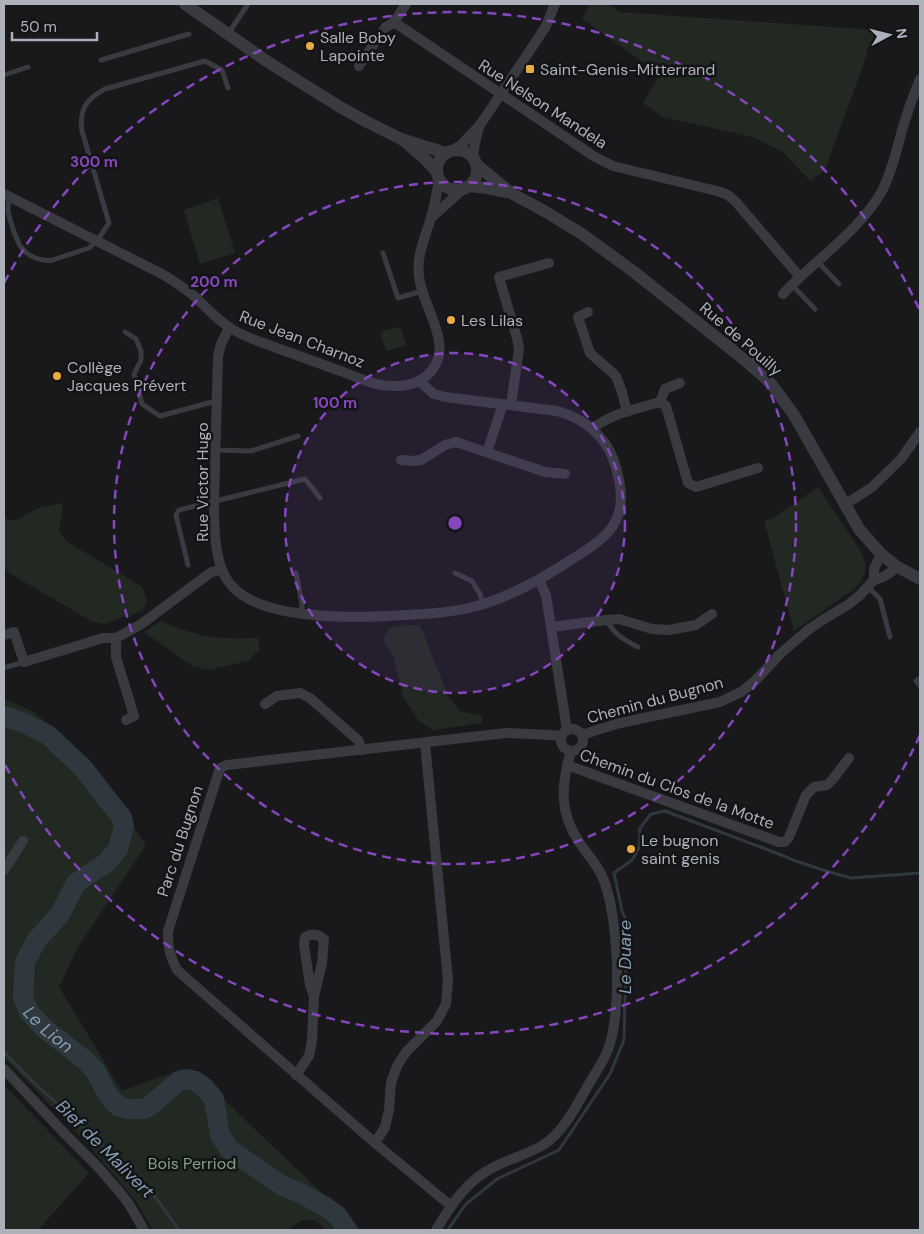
<svg xmlns="http://www.w3.org/2000/svg" width="924" height="1234" font-family="'DM Sans',sans-serif">
<style>
.green{fill:#212922}
.lines{fill:none;stroke-linecap:round;stroke-linejoin:round}
.stream{stroke:#2f383f;stroke-width:3}
.river{stroke:#2f383f;stroke-width:20}
.service{stroke:#3a3b40;stroke-width:5}
.minor{stroke:#3a3b40;stroke-width:10}
.tertiary{stroke:#3a3b40;stroke-width:12}
.ring{fill:none;stroke:#8547be;stroke-width:2.5;stroke-dasharray:9 6}
.poi-dot{fill:#e9ae43;stroke:#141416;stroke-width:2}
.labels{text-anchor:middle;dominant-baseline:central;stroke-width:5;stroke-linejoin:round;paint-order:stroke}
.poi-label{font-size:16px;fill:#acb1ba;stroke:#141416;text-anchor:start}
.street-label{font-size:16px;fill:#acb1ba;stroke:#141416}
.park-label{font-size:16px;fill:#84a486;stroke:#141416}
.water-label{font-size:18px;font-style:italic;fill:#859eb3;stroke:#141416}
.centre{fill:#8547be;stroke:#141416;stroke-width:2.5}
.ring-label{font-size:15px;text-anchor:middle;font-weight:bold;fill:#8547be;stroke:#141416;stroke-width:5;stroke-linejoin:round;paint-order:stroke}
</style>
<rect width="100%" height="100%" fill="#19191b"/>
<g class="green">
<path d="M590,4H607L620,12L876,30L825,170L810,181L784,153L753,137L663,117L643,103L660,74L582,19Z"/>
<path d="M218,198L235,253L200,264L184,210Z"/>
<path d="M399,327L401,328L406,344L405,346L387,351L386,350L381,336L383,331Z"/>
<path d="M818,487L860,550L864,560L866,564L865,572L861,581L854,589L794,631L764,521L772,519Z"/>
<path d="M61,503L63,510L59,531L66,541L142,587L147,601L142,611L103,624L91,621L11,574L4,568V518L14,521L39,508Z"/>
<path d="M161,621C169,624 178,629 187,631C210,639 234,639 258,638L260,649L248,661L208,670L192,666L144,632Z"/>
<path d="M420,625L449,698L460,711L482,716V723L433,730L418,720L403,697L394,658L383,639L390,627Z"/>
<path d="M4,700L12,702L34,712L74,747L101,779L146,845L78,947L59,987L122,1091L182,1069L198,1075L361,1230H324V1228L315,1220H302L288,1230H153L136,1201L90,1147L4,1057Z"/>
<path d="M4,1085L89,1173L38,1230H4Z"/>
</g>
<g class="lines">
<g class="stream">
<path d="M4,1052L29,1078L85,1129L125,1169L140,1180L159,1202L179,1230"/>
<path d="M449,1228L466,1204L497,1179L559,1150L610,1074L624,1040L627,922L622,911L614,873L632,860L639,848L640,828L651,814L665,811L784,856L793,860L826,871L851,878L920,873"/>
</g>
<path class="river" id="s1" d="M4,716L24,723L48,735L83,768L122,818L124,826L118,849L106,863L76,883L60,914L36,941L25,962L23,998L29,1012L44,1028L86,1061L96,1072L108,1095L118,1106L127,1109H144L151,1105L179,1081L187,1079L195,1081L204,1087L214,1099L220,1135L229,1149L281,1185L302,1194L324,1206L338,1216L347,1230"/>
<g class="service">
<path d="M228,34L248,4"/>
<path d="M101,60L189,34"/>
<path d="M4,75L28,67"/>
<path d="M9,197C9,201 8,206 8,209C8,216 17,242 21,247C28,257 42,262 53,260L89,248L97,241L109,223L82,131C79,110 86,99 105,89L205,61L222,70L228,88"/>
<path d="M383,253L398,298L422,291"/>
<path d="M817,261L839,284"/>
<path d="M792,285L815,309"/>
<path d="M125,332L136,339L141,351V360L134,374L142,404L160,416L216,401"/>
<path d="M216,450L251,451L298,436"/>
<path d="M188,565L176,515L179,510L305,479L320,498"/>
<path d="M296,573L302,604V614"/>
<path d="M455,573L472,581L480,594L483,604"/>
<path d="M868,587L880,599L890,637"/>
<path d="M607,621C615,635 624,640 638,647"/>
<path d="M7,667L24,662"/>
<path d="M920,678L916,681L920,686"/>
</g>
<g class="minor">
<path d="M394,22L595,157L613,166L717,191L728,195L736,202L800,277"/>
<path d="M359,66L385,28L394,22L406,4"/>
<path d="M453,150L461,145L480,125L537,40L546,26L555,4"/>
<path d="M473,158L475,143L479,126"/>
<path d="M4,194L164,275C175,282 185,288 195,297C206,307 216,319 229,327C243,337 261,342 277,348C296,355 316,362 335,369C353,375 373,386 393,386C412,387 431,379 438,359C446,335 421,301 419,276C416,255 426,236 431,217C435,205 437,192 439,180"/>
<path d="M432,217L462,190"/>
<path d="M783,294C814,261 862,229 883,189C892,170 897,150 902,130C907,113 913,96 920,79"/>
<path d="M588,312L578,317L590,353L616,376L622,392L627,412"/>
<path d="M229,328L221,344L218,356L214,502C214,527 214,565 231,585C262,622 361,618 405,615C426,614 448,613 469,608C507,599 542,579 574,558C589,548 608,538 616,520C625,502 620,480 614,461C605,435 583,418 557,411L445,397L434,394L419,381"/>
<path d="M660,402L665,389L680,383"/>
<path d="M511,405L519,349L517,338L499,277L549,263"/>
<path d="M592,429C611,413 637,409 660,402L666,406L688,483L696,487L758,468"/>
<path d="M487,452L503,404"/>
<path d="M401,460L413,461L421,460L445,445L456,442L545,472L565,474"/>
<path d="M844,505L871,488L901,459L920,432"/>
<path d="M539,580L546,595L567,730"/>
<path d="M874,580V569L881,554"/>
<path d="M551,627L606,620L619,619L652,629L669,630L696,625L712,614"/>
<path d="M4,635L14,632L24,662L103,638H116L140,625L210,573L221,569"/>
<path d="M116,638V657L134,716L126,720"/>
<path d="M265,704L277,696L300,693L310,698L359,741L361,750"/>
<circle cx="572" cy="740" r="11"/>
<path d="M582,735L600,729L620,723L720,702L741,692L755,681L780,654L808,630L821,621L849,604L859,596L874,580L883,577L891,572L896,566"/>
<path d="M567,765L779,842H785L789,837L806,795L814,787L827,785L833,779L849,758"/>
<path d="M4,870L23,841"/>
<path d="M4,1069L66,1135L98,1167L118,1190L129,1204L144,1230"/>
<path d="M296,1075L309,1056L312,1041L314,996L310,985L304,945L305,937C312,933 318,934 324,939L322,963L314,996"/>
<path d="M375,1143L385,1127L389,1110L391,1083L397,1066L406,1052L437,1021L446,1004L448,980L425,743"/>
<path d="M451,1206L375,1143L177,970C170,957 167,946 168,931L220,768L227,765L506,733L550,735L561,736"/>
<path d="M436,1230C451,1205 467,1180 494,1167C510,1159 528,1154 543,1145C564,1132 578,1103 590,1082C596,1072 603,1062 607,1052C623,1016 619,912 602,876C596,863 587,854 579,842C559,812 561,785 571,751"/>
</g>
<g class="tertiary">
<path d="M185,4L268,62L340,107L369,123L401,139L446,153"/>
<path d="M403,140L425,159L437,172"/>
<circle cx="457" cy="170" r="20"/>
<path d="M477,165L511,193L546,212L582,234L634,272L736,353L762,375L772,385L794,415L859,529L881,554L896,566L920,579"/>
<path d="M469,186L487,188L507,192"/>
</g>
</g>
<circle cx="455" cy="523" r="170" fill="#8547be" fill-opacity=".12"/>
<g class="ring">
<circle cx="455" cy="523" r="170"/>
<circle cx="455" cy="523" r="341"/>
<path d="M920 735A511 511 0 0 1 4 763M4 283A511 511 0 0 1 920 311"/>
</g>
<g class="poi-dot">
<circle cx="310" cy="46" r="5"/>
<rect x="525" y="64" width="10" height="10" rx="2.5"/>
<circle cx="451" cy="320" r="5"/>
<circle cx="57" cy="376" r="5"/>
<circle cx="631" cy="849" r="5"/>
</g>
<g class="labels">
<g class="poi-label">
<text x="320" y="37">Salle Boby<tspan x="320" dy="18">Lapointe</tspan></text>
<text x="540" y="69">Saint-Genis-Mitterrand</text>
<text x="461" y="320">Les Lilas</text>
<text x="67" y="367">Collège<tspan x="67" dy="18">Jacques Prévert</tspan></text>
<text x="641" y="840">Le bugnon<tspan x="641" dy="18">saint genis</tspan></text>
</g>
<g class="street-label">
<text transform="translate(543 104) rotate(33)">Rue Nelson Mandela</text>
<text transform="translate(302 339) rotate(21)">Rue Jean Charnoz</text>
<text transform="translate(741 339) rotate(41)">Rue de Pouilly</text>
<text transform="translate(202 482) rotate(-90)">Rue Victor Hugo</text>
<text transform="translate(655 700) rotate(-15)">Chemin du Bugnon</text>
<text transform="translate(677 789) rotate(20)">Chemin du Clos de la Motte</text>
<text transform="translate(180 841) rotate(-72)">Parc du Bugnon</text>
</g>
<g class="park-label">
<text x="192" y="1163">Bois Perriod</text>
</g>
<g class="water-label">
<text transform="translate(625 957) rotate(-90)">Le Duare</text>
<text stroke="none"><textPath href="#s1" startOffset="418">Le Lion</textPath></text>
<text transform="translate(105 1149) rotate(45)">Bief de Malivert</text>
</g>
</g>
<circle cx="455" cy="523" r="8" class="centre"/>
<g class="ring-label">
<text x="94" y="167">300 m</text>
<text x="214" y="287">200 m</text>
<text x="335" y="408">100 m</text>
</g>
<rect width="924" height="1234" fill="none" stroke="#acb1ba" stroke-width="10"/>
<g transform="translate(889 35) rotate(83)" stroke="#141416" stroke-width="4" paint-order="stroke">
<path d="M0-4L9 19L0 12L-9 19Z" fill="#acb1ba"/>
<text y="-8" font-size="14" font-weight="bold" text-anchor="middle" fill="#acb1ba">N</text>
</g>
<path d="M12 32v8h85v-8" fill="none" stroke="#acb1ba" stroke-width="2.5"/>
<text x="20" y="32" font-size="15" fill="#acb1ba" stroke="#141416" stroke-width="4" paint-order="stroke">50 m</text>
</svg>
